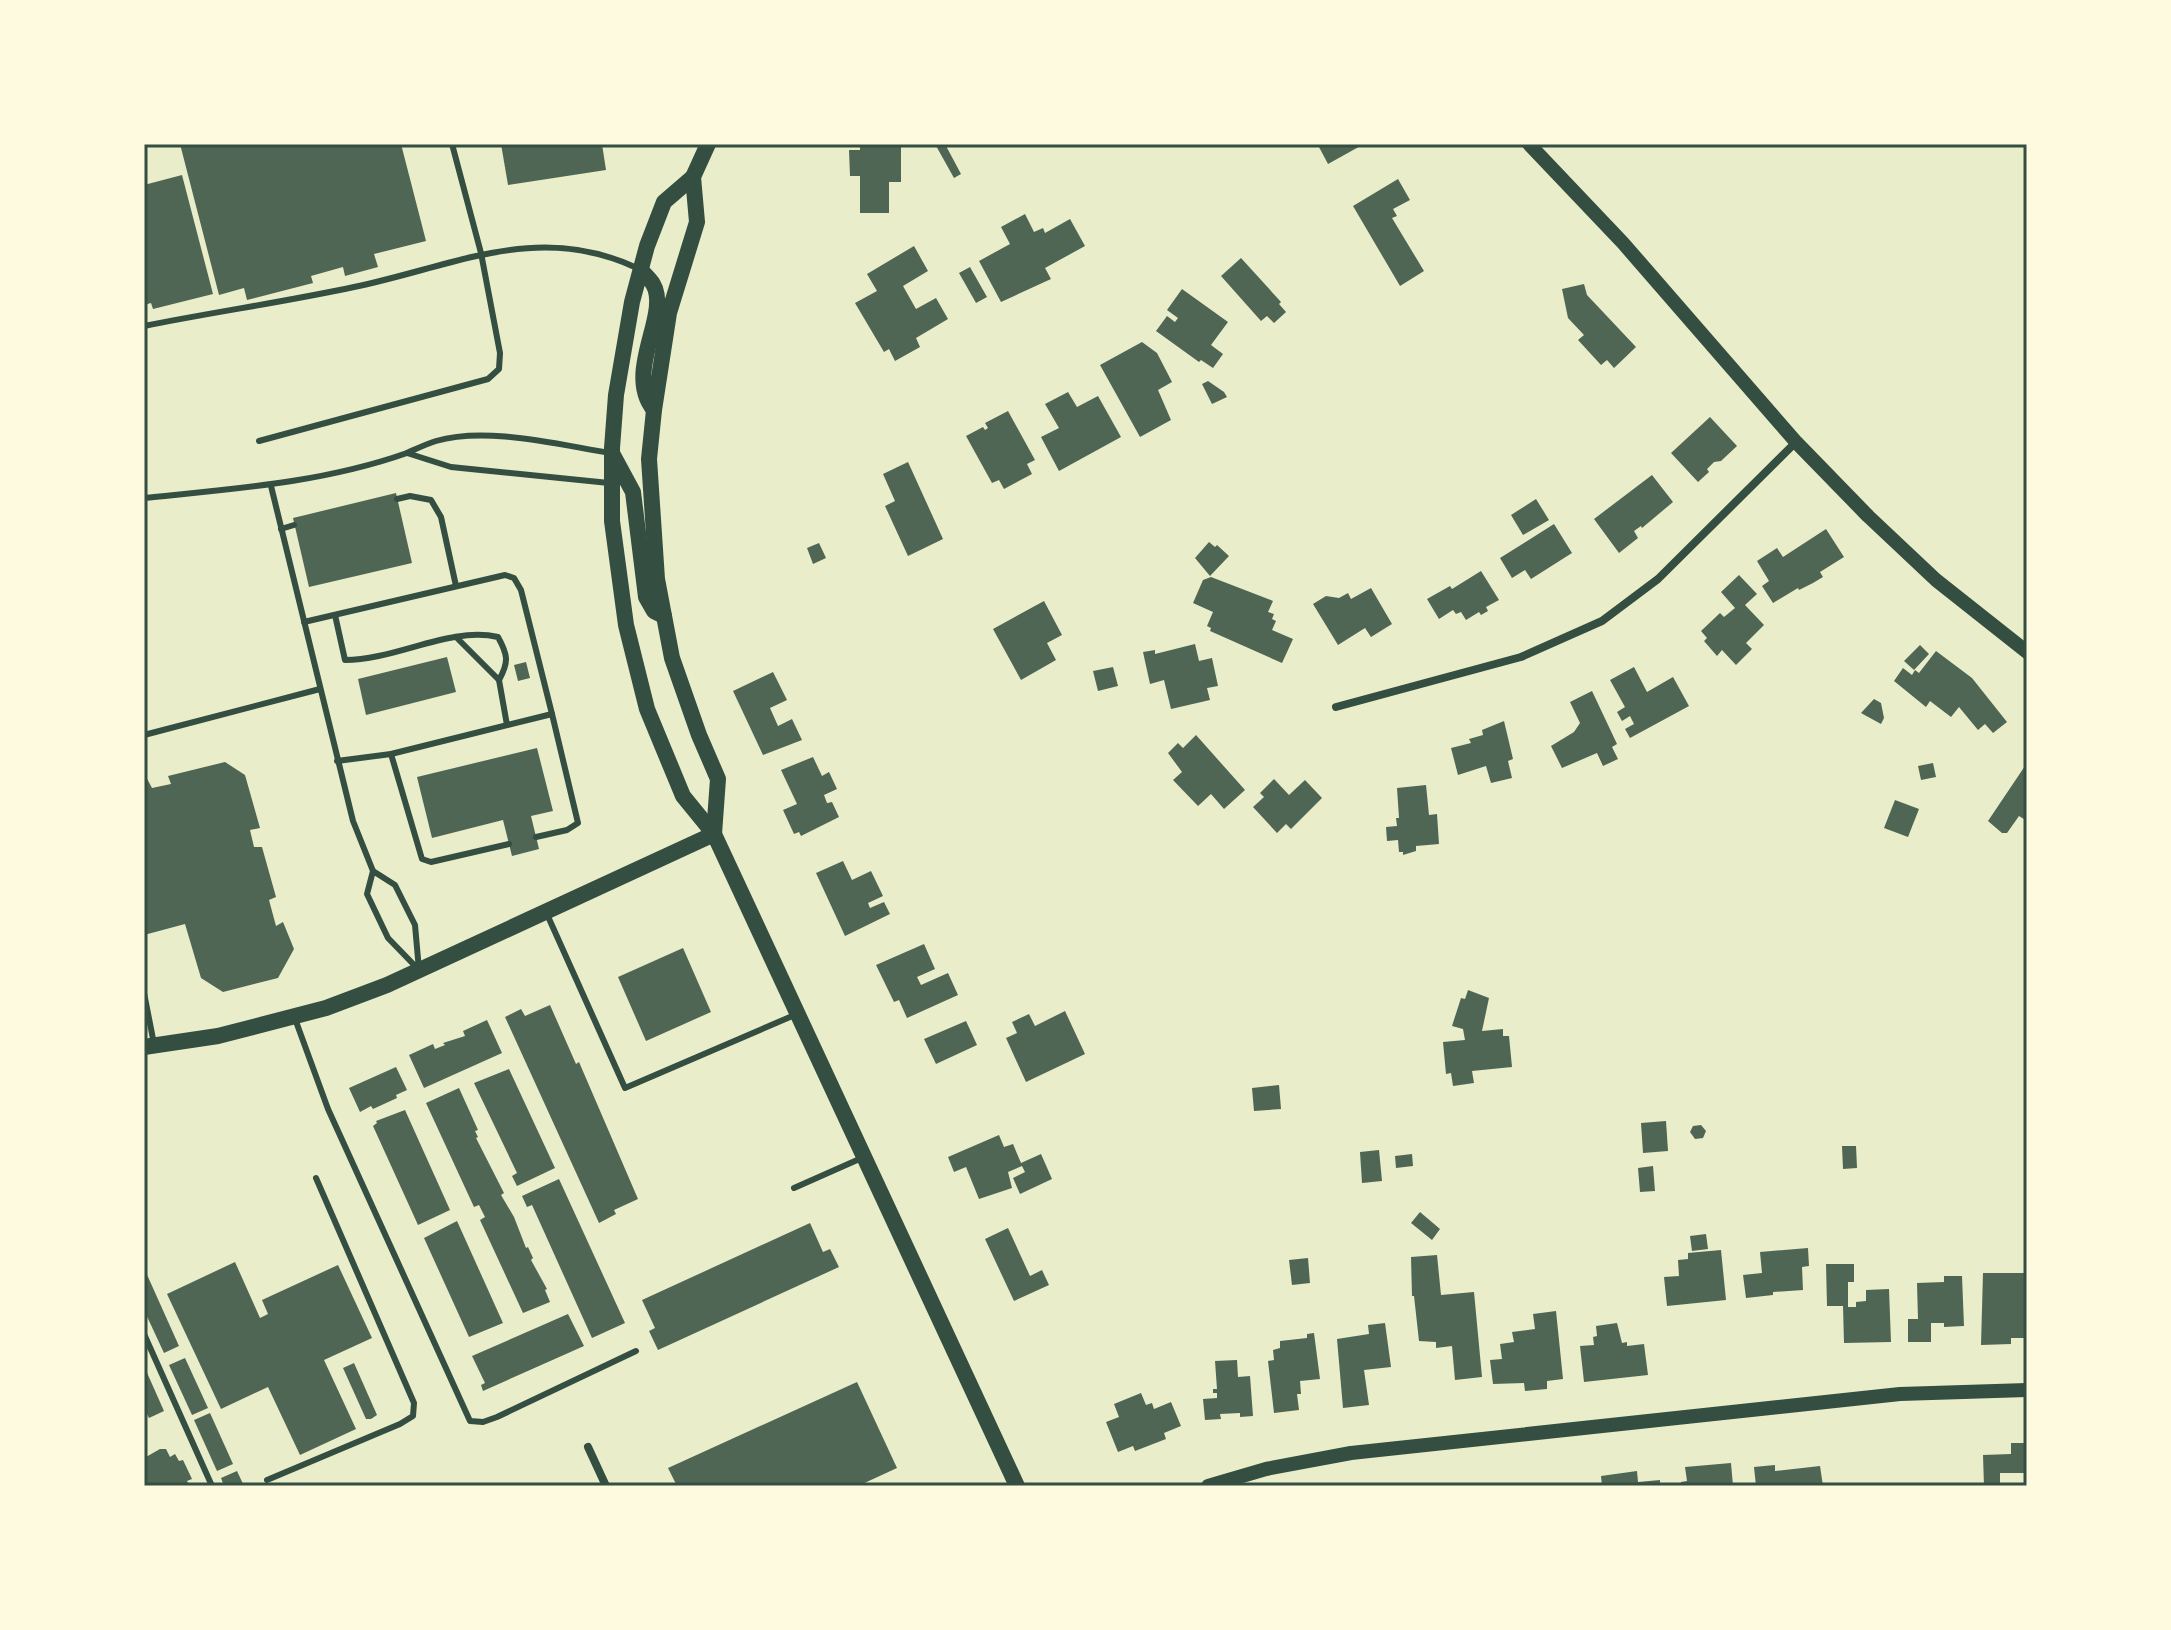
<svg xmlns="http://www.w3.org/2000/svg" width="2171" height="1630" font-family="'Source Serif 4',serif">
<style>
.building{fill:#4f6655}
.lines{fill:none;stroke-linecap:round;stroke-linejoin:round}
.service{stroke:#344e41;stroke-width:6}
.minor{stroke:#344e41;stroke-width:8}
.tertiary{stroke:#344e41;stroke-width:14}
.secondary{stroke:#344e41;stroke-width:16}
.neatline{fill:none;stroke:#344e41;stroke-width:3}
</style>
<rect width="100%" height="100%" fill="#e9edc9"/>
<g class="building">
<path d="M180,144H401L426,241L374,254L378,267L345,276L343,267L311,276L313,283L247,300L244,288L219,295Z"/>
<path d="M501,144H602L606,170L508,185Z"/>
<path d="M860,144H901V182H889V213H860V176H850L849,150H860Z"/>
<path d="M935,144H945L961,174L954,178Z"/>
<path d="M1324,144H1364L1328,164L1319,147Z"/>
<path d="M182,175L213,294L153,309L151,303L144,305V185Z"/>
<path d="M1398,179L1410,200L1393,209L1397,216L1392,218L1424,271L1400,286L1353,206Z"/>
<path d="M1025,214L1034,232L1043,228L1045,233L1070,219L1085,246L1045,268L1051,279L1001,302L979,261L1010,244L1001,227Z"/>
<path d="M914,246L928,271L903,286L916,309L936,298L948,319L916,338L920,347L895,361L889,349L884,352L855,303L877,291L867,274Z"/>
<path d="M1241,258L1281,302L1279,304L1286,312L1274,323L1267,316L1261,321L1221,276Z"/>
<path d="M970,267L987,297L976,303L959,273Z"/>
<path d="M1584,284L1587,295L1636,347L1614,368L1607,360L1601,365L1578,340L1584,335L1568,318L1562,289Z"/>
<path d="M1182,289L1228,322L1211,345L1223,354L1213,368L1201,360L1199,362L1156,331L1167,316L1175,322L1178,318L1167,310Z"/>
<path d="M1142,342L1157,353L1172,382L1158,390L1171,420L1140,437L1100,365Z"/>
<path d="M1208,381L1224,392L1227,397L1212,404L1202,384Z"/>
<path d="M1068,392L1077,407L1098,396L1121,437L1059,471L1041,437L1059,428L1045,404Z"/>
<path d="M1008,411L1035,460L1027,464L1032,474L1004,489L999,480L992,483L966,436L983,427L985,430L988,428L985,423Z"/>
<path d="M1710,417L1737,446L1721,461L1714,462L1707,469L1709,472L1698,482L1671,453Z"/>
<path d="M908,462L943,539L908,556L885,506L895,501L883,474Z"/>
<path d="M1652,475L1673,502L1642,528L1641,526L1634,531L1638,538L1619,553L1594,519Z"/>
<path d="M396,493L412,563L309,587L293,518Z"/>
<path d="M1536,499L1549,520L1523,535L1511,515Z"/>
<path d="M1554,524L1572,553L1531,579L1525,570L1512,578L1500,558Z"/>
<path d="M1826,529L1844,557L1820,572L1823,577L1813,583L1799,590L1798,588L1773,603L1762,586L1769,581L1757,561L1777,548L1783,557Z"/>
<path d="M1209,542L1215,547L1217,545L1229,556L1210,576L1195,558Z"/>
<path d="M819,543L826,558L813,564L807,548Z"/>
<path d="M1481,571L1499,600L1486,607L1488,611L1481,615L1479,612L1466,620L1461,612L1456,614L1453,610L1439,619L1427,599L1450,586L1452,589Z"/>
<path d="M1739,575L1757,594L1745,605L1764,625L1746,643L1752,649L1736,665L1722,650L1717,656L1704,641L1707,638L1701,631L1720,613L1724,617L1735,608L1721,592Z"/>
<path d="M1211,577L1273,601L1268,612L1274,614L1272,619L1276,621L1272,630L1293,639L1282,663L1210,631L1211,628L1207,626L1213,612L1193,603L1203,580Z"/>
<path d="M1371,588L1392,624L1371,637L1365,628L1338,645L1313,604L1326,596L1339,598L1348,593L1351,599Z"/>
<path d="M1044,601L1062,635L1047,643L1056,660L1021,680L993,629Z"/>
<path d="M1195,644L1199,661L1212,658L1218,686L1207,688L1210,700L1171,709L1164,680L1150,684L1143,652L1155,650V654Z"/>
<path d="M1920,645L1929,654L1914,670L1904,661Z"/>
<path d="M1936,651L1972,678L2007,722L1993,733L1985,724L1978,730L1959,707L1951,717L1930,701L1926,707L1894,681L1903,668L1912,675L1915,670L1919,673Z"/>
<path d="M447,657L456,692L366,715L358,679Z"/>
<path d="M526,662L530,678L518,681L514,665Z"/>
<path d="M1113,667L1118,686L1098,691L1093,671Z"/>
<path d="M1634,667L1647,692L1673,677L1689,706L1630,738L1625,729L1634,724L1630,716L1622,721L1617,712L1625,707L1610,680Z"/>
<path d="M773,672L787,700L770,708L778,726L792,719L802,740L763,755L733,691Z"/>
<path d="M1592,691L1617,744L1612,747L1618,759L1603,766L1597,753L1562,768L1551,746L1574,732L1580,723L1570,702Z"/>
<path d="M1874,699L1881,703L1884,718L1881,724L1861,713Z"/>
<path d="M1504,721L1513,759L1508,761L1512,778L1491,783L1486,766L1458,775L1451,748L1471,743L1469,739L1483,735L1482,730Z"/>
<path d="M1196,735L1245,790L1224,809L1211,794L1198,806L1173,780L1182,772L1168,753L1178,743L1183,748Z"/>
<path d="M537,748L553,811L531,816L539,849L512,856L503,820L432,838L417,777Z"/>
<path d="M813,757L822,776L829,772L837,789L824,795L827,803L823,804L832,802L839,817L801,836L799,832L794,834L783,810L797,804L781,770Z"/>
<path d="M225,762L245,775L260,828L250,830L254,847H262L276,897L269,900L276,926L283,922L294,949L278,978L223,992L201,978L185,924L144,935V773L152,788L171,784L168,776Z"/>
<path d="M1933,763L1936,777L1921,780L1918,766Z"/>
<path d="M2027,763V821L2019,816L2007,833H2002L1988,821Z"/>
<path d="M1274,779L1289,795L1305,780L1322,798L1291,829L1286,824L1277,833L1253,807L1264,797L1260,793Z"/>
<path d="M1426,785L1429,815L1437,814L1439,844L1416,846V851L1403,855V852H1399L1398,840L1387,841L1386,827L1397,826L1396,818H1399L1397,788Z"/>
<path d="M1895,800L1919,809L1908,837L1884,828Z"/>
<path d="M843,861L852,880L871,871L883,896L868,903L870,908L884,902L890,914L845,936L816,873Z"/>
<path d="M924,944L935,969L917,977L921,985L948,973L958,995L907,1018L899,1000L894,1002L876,965Z"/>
<path d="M683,948L711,1012L646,1041L618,977Z"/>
<path d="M1468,990L1489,998L1482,1031L1503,1029V1036H1509L1512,1067L1472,1071L1474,1083L1453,1086L1451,1073L1446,1074L1443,1042L1465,1040L1463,1029L1452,1026L1461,998L1465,999Z"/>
<path d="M550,1005L576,1064L579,1062L638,1199L614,1210L616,1214L599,1223L505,1017L521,1009L525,1016Z"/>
<path d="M1065,1011L1085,1054L1026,1082L1006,1038L1017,1033L1012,1022L1029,1014L1035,1026Z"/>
<path d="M487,1020L502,1053L424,1088L409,1055L433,1044L435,1049L445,1045L443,1043L465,1036L463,1031Z"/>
<path d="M966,1021L977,1045L936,1064L924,1039Z"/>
<path d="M396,1067L407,1090L396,1095L397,1098L373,1109L371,1106L360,1112L349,1088Z"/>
<path d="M509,1069L555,1168L517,1186L512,1176L517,1173L474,1083Z"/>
<path d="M1279,1085L1281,1109L1254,1111L1252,1088Z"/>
<path d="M459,1088L478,1130L475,1131L478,1137L476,1138L504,1193L501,1195L514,1217L526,1248L528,1247L533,1258L531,1260L547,1289L545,1290L550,1302L523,1313L480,1220L485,1217L479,1205L474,1207L426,1103Z"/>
<path d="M405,1110L450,1210L418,1225L373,1126L377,1123L376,1121Z"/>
<path d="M1666,1121L1668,1151L1643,1153L1641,1123Z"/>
<path d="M1701,1125L1706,1131L1703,1138L1695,1139L1690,1132L1693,1126Z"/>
<path d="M999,1135L1004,1147L1013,1144L1021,1163L1041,1154L1052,1179L1020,1194L1013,1178L1025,1172L1022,1166L1008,1172L1012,1188L979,1199L966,1167L954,1172L948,1157Z"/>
<path d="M1842,1146H1856L1857,1168L1843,1169Z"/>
<path d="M1379,1150L1382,1181L1362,1183L1360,1152Z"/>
<path d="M1412,1154L1413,1166L1396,1168L1395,1156Z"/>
<path d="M1653,1166L1655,1191L1640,1192L1638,1168Z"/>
<path d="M559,1179L625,1323L592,1338L532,1205L527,1207L522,1196Z"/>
<path d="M1420,1212L1440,1229L1432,1240L1411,1223Z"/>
<path d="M457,1221L503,1323L469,1337L424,1238Z"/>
<path d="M810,1223L823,1252L830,1249L839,1267L658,1350L649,1331L655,1328L642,1300Z"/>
<path d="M1008,1228L1030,1276L1042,1270L1049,1285L1014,1301L985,1239Z"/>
<path d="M1706,1234L1708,1249L1692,1251L1690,1236Z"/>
<path d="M1808,1248L1809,1266L1802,1267L1803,1290L1773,1292V1295L1746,1298L1743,1275L1762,1273L1760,1252Z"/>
<path d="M1721,1250L1726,1300L1667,1306L1664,1277L1679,1276L1678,1260L1688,1259V1253Z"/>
<path d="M1437,1255L1441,1295L1474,1292L1482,1377L1455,1380L1452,1346L1436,1348V1342L1419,1341L1414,1296H1412L1411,1257Z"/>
<path d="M1308,1258L1310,1283L1292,1285L1289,1260Z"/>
<path d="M235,1262L260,1318L268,1314L262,1300L338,1265L372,1338L324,1360L356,1429L300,1455L268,1387L221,1409L167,1294Z"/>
<path d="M1826,1264H1854V1282H1848V1307H1856V1302L1866,1301V1290L1889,1289L1891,1342L1844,1343L1843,1306H1827Z"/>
<path d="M144,1268L179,1346L164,1353L144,1310Z"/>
<path d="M1983,1273H2027V1338H2011V1344L1981,1345Z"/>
<path d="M1944,1276H1962L1964,1326L1944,1327V1323H1931V1342H1908V1319H1918L1917,1283L1944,1282Z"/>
<path d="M1556,1311L1563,1379L1547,1381V1389L1525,1391L1524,1383L1493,1384L1490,1360L1502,1359L1500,1344L1514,1342L1512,1332L1535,1329L1533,1314Z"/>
<path d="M568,1314L584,1346L483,1391L481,1385L485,1383L472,1356Z"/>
<path d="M1385,1323L1391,1367L1364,1370L1369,1405L1343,1408L1337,1339L1369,1334L1368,1325Z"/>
<path d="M1617,1323L1622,1343L1627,1342V1346L1644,1344L1648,1375L1584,1382L1580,1346L1594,1345L1593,1337L1597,1336L1596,1326Z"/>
<path d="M1314,1333L1320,1379L1300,1381L1301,1394H1297L1299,1410L1274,1413L1268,1361L1274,1360L1273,1350L1280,1348V1341L1307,1338V1334Z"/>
<path d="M185,1358L208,1408L192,1415L169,1365Z"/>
<path d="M1237,1360L1238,1377L1250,1376L1253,1416L1240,1417V1413L1220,1414L1221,1419L1205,1420L1203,1399L1217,1398V1393H1213V1389H1217L1215,1361Z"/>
<path d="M354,1363L377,1415L371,1419H366L343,1368Z"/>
<path d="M144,1366L164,1411L149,1418L144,1408Z"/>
<path d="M857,1382L897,1468L858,1486H677L668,1468Z"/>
<path d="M1141,1393L1146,1405L1152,1403L1154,1409L1171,1402L1181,1426L1164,1433L1166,1439L1135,1451L1133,1446L1118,1452L1106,1422L1119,1417L1114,1404Z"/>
<path d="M210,1413L233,1464L217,1471L194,1420Z"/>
<path d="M2011,1443H2027V1473H2000V1486H1984L1983,1455L2011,1454Z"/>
<path d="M160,1449H166L170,1457L175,1454L179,1461L183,1460L192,1479L187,1481L190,1486H144V1453L146,1457Z"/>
<path d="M1731,1463L1733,1486H1681V1482L1687,1481L1685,1467Z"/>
<path d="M1775,1465V1471L1820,1466L1823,1486H1756L1754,1467Z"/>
<path d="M237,1471L244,1486H224L221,1478Z"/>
<path d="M1637,1471L1638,1482L1660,1480V1486H1602L1601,1476Z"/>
</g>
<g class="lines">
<g class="service">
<path d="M144,326C214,312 284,302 354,287C452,267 537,221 637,268"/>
<path d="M259,441L488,379L499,369L500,353L481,253L452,144"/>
<path d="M609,483L451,467L407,453C416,449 426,444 436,441C487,426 559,445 611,453"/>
<path d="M271,486L353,821L373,871"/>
<path d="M144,498C232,489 322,483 407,453"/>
<path d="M397,499L410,496L431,500L441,517L456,586"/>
<path d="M281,529L294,525"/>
<path d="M335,615L345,660C396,660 450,626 498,637C508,655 509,662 499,680L507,725"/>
<path d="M304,622L505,575L514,578L521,590L552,714L391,754L337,761"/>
<path d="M456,637L499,680"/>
<path d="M144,735L320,689"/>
<path d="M391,754L422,859L431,862L509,844"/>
<path d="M536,837L567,830L578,823L552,714"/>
<path d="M373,871L395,885L415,925L419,970L388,938L367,894Z"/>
<path d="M546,912L625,1088L797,1014"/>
<path d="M144,993L154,1044"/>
<path d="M294,1016L328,1109L470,1421L483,1422L497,1417L636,1351"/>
<path d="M794,1188L864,1157"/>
<path d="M144,1334L212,1486"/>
<path d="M267,1480L400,1424L413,1416L414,1403L316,1178"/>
</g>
<g class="minor">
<path d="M1336,707L1521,657L1602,621L1658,579L1796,442"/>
<path d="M588,1447L606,1486"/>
</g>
<g class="tertiary">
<path d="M1529,144L1623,243L1796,442L1868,516L1936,580L2027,652"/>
<path d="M1208,1486L1266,1469L1351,1453L1900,1394L2027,1390"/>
</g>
<g class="secondary">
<path d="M708,144L693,177L664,202L647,246L632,302L616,395L612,448V521L626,625L647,709L683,796L714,834L1017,1486"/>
<path d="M693,177L697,222L669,313L654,410L649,459L657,579L672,658L699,735L718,779L714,834"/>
<path d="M641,270C644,274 650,279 653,284C671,314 623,372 654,410"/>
<path d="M613,455L633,492L646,597L654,611L664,616"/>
<path d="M144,1047L218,1036L326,1008L387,985L714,834"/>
</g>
</g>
<rect width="2171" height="1630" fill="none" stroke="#fefae0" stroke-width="292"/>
<rect x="146" y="146" width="1879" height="1338" class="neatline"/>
</svg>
